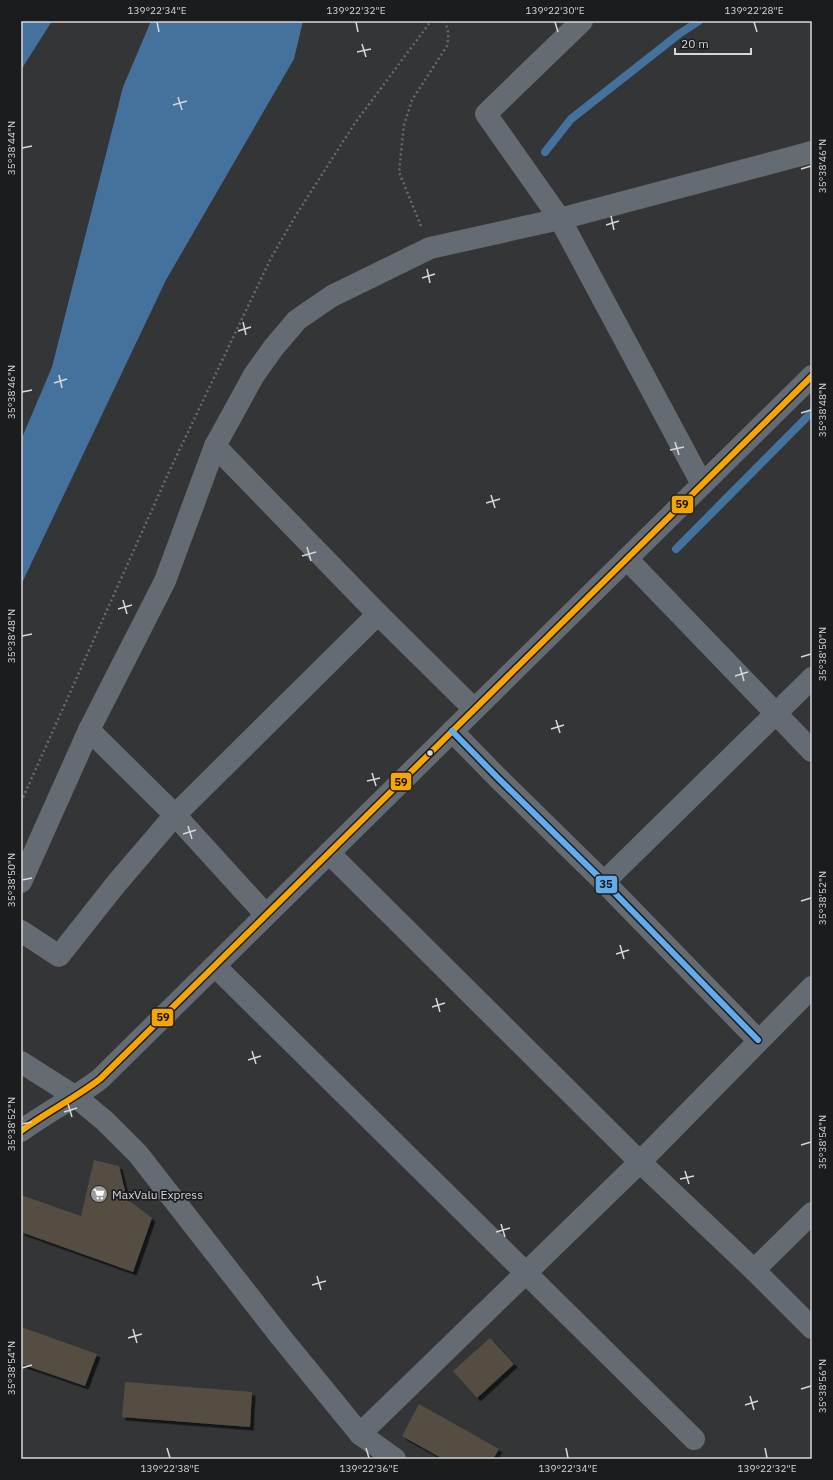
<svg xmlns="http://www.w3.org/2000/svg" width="833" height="1480" font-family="'IBM Plex Sans',sans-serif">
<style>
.water{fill:#44729d}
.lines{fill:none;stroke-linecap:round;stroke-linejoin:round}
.stream{stroke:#44729d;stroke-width:8}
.building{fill:#544e43;filter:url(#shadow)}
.path{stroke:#676b70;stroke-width:2.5;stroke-dasharray:2 3;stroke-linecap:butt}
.minor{stroke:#656b72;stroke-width:22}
.bus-1-casing{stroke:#1b1c1d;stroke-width:9}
.bus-2-casing{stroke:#1b1c1d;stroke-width:9}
.bus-1{stroke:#f7a600;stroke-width:6}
.bus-2{stroke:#60acee;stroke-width:6}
.ticks{fill:none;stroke:#d6d7d9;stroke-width:1.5}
.bus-dot{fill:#d6d7d9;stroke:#1b1c1d;stroke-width:1.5}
.labels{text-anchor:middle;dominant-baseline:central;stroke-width:3.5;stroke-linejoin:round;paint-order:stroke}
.poi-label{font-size:12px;fill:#d6d7d9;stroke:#1b1c1d;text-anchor:start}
.line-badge{stroke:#1b1c1d;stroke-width:1.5}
.pale-badge-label{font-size:11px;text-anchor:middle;font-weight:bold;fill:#111}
.neatline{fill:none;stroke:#d6d7d9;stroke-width:1.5}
.ticks-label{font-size:10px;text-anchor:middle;fill:#d6d7d9}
</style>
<defs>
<filter id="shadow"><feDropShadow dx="3.5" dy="3.5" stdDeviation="0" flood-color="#0009"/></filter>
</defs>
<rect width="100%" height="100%" fill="#333536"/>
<g class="water">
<path d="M21,21H52L21,70Z"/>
<path d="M151,21H303L294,59L166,280L21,585V440L52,367L123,87Z"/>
</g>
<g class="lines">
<g class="stream">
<path d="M545,152L571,119L679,34L699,21"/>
<path d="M676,549L812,412"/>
</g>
</g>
<g class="building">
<path d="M94,1160L119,1166L127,1199L152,1218L133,1272L21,1232V1195L81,1216Z"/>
<path d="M21,1327L97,1354L85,1386L21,1364Z"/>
<path d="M490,1338L514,1364L477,1398L453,1371Z"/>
<path d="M125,1382L252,1392L250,1427L122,1417Z"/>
<path d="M419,1404L499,1449L493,1459H443L402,1436Z"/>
</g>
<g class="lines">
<g class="path">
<path d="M421,226L399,172L404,125L412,100L447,46C449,37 449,30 444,21"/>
<path d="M21,802L168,474L271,258L296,215L355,123L431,21"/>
</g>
<g class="minor">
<path d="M582,21L486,114L560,219L702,484"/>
<path d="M215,446L378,614L474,709"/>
<path d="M627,559L812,751"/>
<path d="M89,730L175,815L266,915"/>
<path d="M452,731L497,777L604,882L758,1040"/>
<path d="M329,853L640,1162L754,1270L812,1328"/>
<path d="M21,882L89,730L165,581L215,446L254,375L274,347L297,320L332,296L430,248L560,219L812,152"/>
<path d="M604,882L812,678"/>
<path d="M21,931L59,956L116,884L175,815L378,614"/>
<path d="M215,966L694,1439"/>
<path d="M21,1062L76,1097L105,1121L138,1154L280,1336L360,1434L395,1459"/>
<path d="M21,1131C47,1112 75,1098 100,1079L812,376"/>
<path d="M754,1270L812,1213"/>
<path d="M360,1434L640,1162L812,987"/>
</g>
<g class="bus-1-casing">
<path id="bus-1" d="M21,1131C47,1112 75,1098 100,1079L812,376"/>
</g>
<g class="bus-2-casing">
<path id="bus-2" d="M452,731L497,777L604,882L758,1040"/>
</g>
<use href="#bus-1" class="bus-1"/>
<use href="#bus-2" class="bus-2"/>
</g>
<path class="ticks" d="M157,22L159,32M356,22L358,32M555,22L558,32M754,22L757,32M362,44L366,57M357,52L371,49M178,97L182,110M173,105L187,101M22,148L32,146M801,169L811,166M611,216L614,230M606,225L619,221M427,269L430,283M422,278L435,274M243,322L246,335M238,331L251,327M59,375L62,388M54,383L67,379M22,392L32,390M801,413L811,410M675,442L679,455M670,450L684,447M491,495L495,508M486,503L500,499M307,547L311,561M302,556L316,552M123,600L127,614M118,609L132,605M22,636L32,634M801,657L811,654M740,667L744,681M735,676L748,672M556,720L560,733M551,729L564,725M372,773L376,786M367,781L380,778M188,826L192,839M183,834L196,830M22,880L32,878M801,901L811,898M620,945L624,959M616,954L629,950M436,998L440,1012M432,1007L445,1003M252,1051L256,1064M248,1060L261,1056M68,1104L72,1117M64,1112L77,1108M22,1124L32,1122M801,1145L811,1142M685,1171L689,1184M680,1179L694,1176M501,1224L505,1237M496,1232L510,1228M317,1276L321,1290M312,1285L326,1281M133,1329L137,1343M128,1338L142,1334M22,1368L32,1365M801,1389L811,1386M750,1396L754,1410M745,1405L758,1401M167,1448L170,1458M366,1448L369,1458M566,1448L568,1458M765,1448L767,1458"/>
<defs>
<g id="supermarket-disc" transform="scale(0.9)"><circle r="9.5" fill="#9d9ea0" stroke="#1b1c1d"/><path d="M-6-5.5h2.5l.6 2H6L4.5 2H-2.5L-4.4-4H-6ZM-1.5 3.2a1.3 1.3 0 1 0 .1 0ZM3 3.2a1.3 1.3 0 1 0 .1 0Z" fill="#fff"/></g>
</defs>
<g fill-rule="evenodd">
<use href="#supermarket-disc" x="99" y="1194"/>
</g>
<circle class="bus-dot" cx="430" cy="753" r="3.5"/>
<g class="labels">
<g class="poi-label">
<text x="112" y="1194">MaxValu Express</text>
</g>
</g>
<g class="line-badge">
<rect x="671" y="495" width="23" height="19" rx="4" fill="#f7a600"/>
<rect x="390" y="772" width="22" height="19" rx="4" fill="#f7a600"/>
<rect x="595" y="875" width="23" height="19" rx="4" fill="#60acee"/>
<rect x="151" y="1008" width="23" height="19" rx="4" fill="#f7a600"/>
</g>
<g class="pale-badge-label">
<text x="682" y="508">59</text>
<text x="401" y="786">59</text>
<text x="606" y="888">35</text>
<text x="163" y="1021">59</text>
</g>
<rect width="833" height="1480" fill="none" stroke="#1b1c1d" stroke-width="44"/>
<path d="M675 48v6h76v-6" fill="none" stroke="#d6d7d9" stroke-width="2"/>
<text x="681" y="48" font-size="12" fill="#d6d7d9" stroke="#1b1c1d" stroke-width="3" paint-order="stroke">20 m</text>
<rect x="22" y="22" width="789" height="1436" class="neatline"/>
<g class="ticks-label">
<text x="157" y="14">139°22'34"E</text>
<text x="356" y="14">139°22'32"E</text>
<text x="555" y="14">139°22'30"E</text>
<text x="754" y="14">139°22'28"E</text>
<text transform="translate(11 148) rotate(-90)" y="4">35°38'44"N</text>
<text transform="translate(822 166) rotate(-90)" y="4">35°38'46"N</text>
<text transform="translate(11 392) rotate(-90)" y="4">35°38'46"N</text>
<text transform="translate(822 410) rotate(-90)" y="4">35°38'48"N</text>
<text transform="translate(11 636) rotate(-90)" y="4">35°38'48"N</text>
<text transform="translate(822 654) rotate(-90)" y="4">35°38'50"N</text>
<text transform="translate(11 880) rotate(-90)" y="4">35°38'50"N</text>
<text transform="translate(822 898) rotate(-90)" y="4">35°38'52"N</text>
<text transform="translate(11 1124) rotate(-90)" y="4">35°38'52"N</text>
<text transform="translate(822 1142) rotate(-90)" y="4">35°38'54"N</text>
<text transform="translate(11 1368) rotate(-90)" y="4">35°38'54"N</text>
<text transform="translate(822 1386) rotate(-90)" y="4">35°38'56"N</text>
<text x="170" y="1472">139°22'38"E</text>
<text x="369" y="1472">139°22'36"E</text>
<text x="568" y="1472">139°22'34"E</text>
<text x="767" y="1472">139°22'32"E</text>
</g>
</svg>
